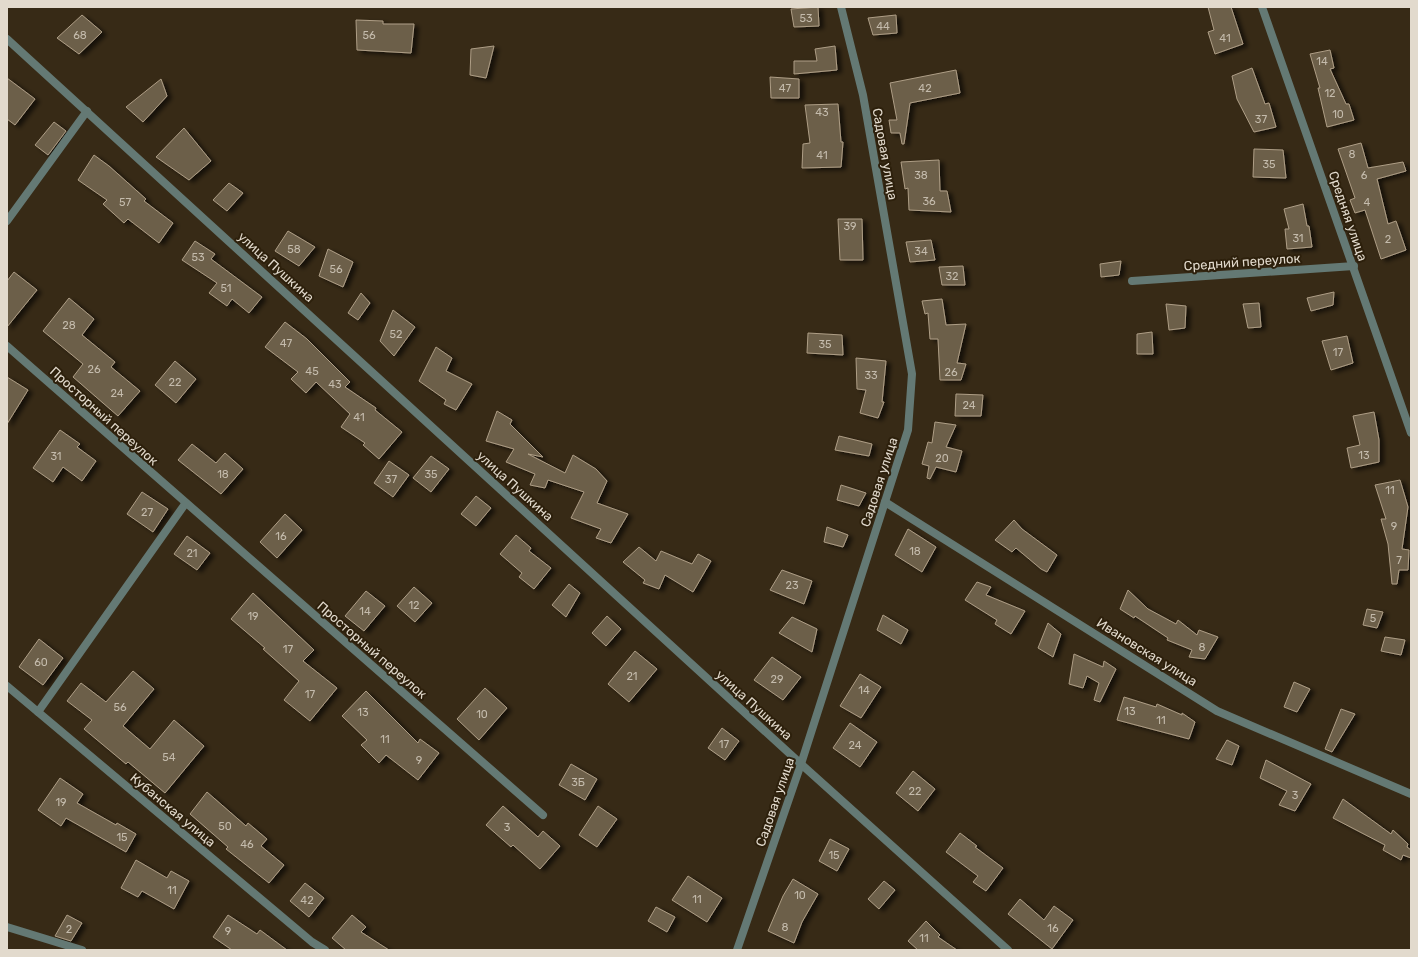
<svg xmlns="http://www.w3.org/2000/svg" width="1418" height="957" font-family="Rubik,sans-serif">
<style>
.building{fill:#6c5e48;stroke:#ae9e86;filter:url(#shadow)}
.lines{fill:none;stroke-linecap:round;stroke-linejoin:round}
.street{stroke:#647974;stroke-width:8}
.labels{text-anchor:middle;dominant-baseline:central;stroke-width:4;stroke-linejoin:round;paint-order:stroke}
.number-label{font-size:11px;fill:#c4bbac}
.street-label{font-size:13px;fill:#e2dacd;stroke:#2d200c}
</style>
<defs>
<filter id="shadow"><feDropShadow dx="4.5" dy="2.5" stdDeviation="2" flood-color="#0009"/></filter>
</defs>
<rect width="100%" height="100%" fill="#372a16"/>
<g class="building">
<path d="M818,7L819,26L794,27L791,9Z"/>
<path d="M1208,7H1231L1243,44L1215,54L1208,32L1214,30Z"/>
<path d="M82,15L102,32L79,54L57,38Z"/>
<path d="M896,15L897,33L873,35L868,18Z"/>
<path d="M356,20L383,21V24H414L411,53L357,50Z"/>
<path d="M494,46L486,78L470,75L471,49Z"/>
<path d="M835,46L837,70L794,74V61H817L815,49Z"/>
<path d="M1330,50L1334,68L1330,69L1346,104H1349L1354,120L1327,127L1318,88H1320L1310,54Z"/>
<path d="M1252,68L1265,104L1269,103L1276,127L1254,132L1237,99L1232,76Z"/>
<path d="M956,70L960,93L910,103L904,144H902L900,133H891L889,120H897L890,83Z"/>
<path d="M770,77L799,79V98H771Z"/>
<path d="M7,78L35,99L15,125L7,119Z"/>
<path d="M161,79L167,96L143,122L126,107Z"/>
<path d="M838,104L841,142H843L841,167L802,168L803,144L810,143L805,105Z"/>
<path d="M54,122L66,131L48,155L35,145Z"/>
<path d="M184,128L211,161L189,180L156,157Z"/>
<path d="M1361,143L1368,168L1403,162L1406,171L1377,179L1388,224L1396,221L1406,250L1381,259L1365,210L1355,213L1350,200L1355,198L1338,149Z"/>
<path d="M1254,149L1283,150L1286,178L1253,177Z"/>
<path d="M94,155L109,166L146,199L144,201L173,223L159,243L128,219L124,223L103,204L107,200L78,180Z"/>
<path d="M939,160L940,191H947L951,212L909,210L908,188L905,189L901,162Z"/>
<path d="M229,183L243,193L227,211L213,200Z"/>
<path d="M1303,204L1307,226H1309L1312,247L1287,249L1285,229H1289L1284,209Z"/>
<path d="M838,219H862L863,260H840Z"/>
<path d="M288,231L315,247L299,266L275,251Z"/>
<path d="M931,240L935,260L910,262L906,242Z"/>
<path d="M195,241L215,254L211,259L262,297L249,313L232,299L227,306L209,293L217,283L182,260Z"/>
<path d="M328,249L353,262L343,287L319,276Z"/>
<path d="M1121,261L1119,275L1101,277L1100,264Z"/>
<path d="M963,266L965,285H942L939,267Z"/>
<path d="M14,272L37,290L7,327V281Z"/>
<path d="M1334,292L1333,305L1311,311L1307,298Z"/>
<path d="M361,293L370,303L358,320L348,313Z"/>
<path d="M69,298L94,319L82,335L115,362L111,367L140,391L118,416L73,377L83,364L43,331Z"/>
<path d="M942,299L946,325L966,324L957,363L966,364L961,380H940L938,339H930L928,313L925,314L922,301Z"/>
<path d="M1259,303L1261,327L1248,328L1243,304Z"/>
<path d="M1166,304L1186,306L1185,328L1169,330Z"/>
<path d="M393,310L415,327L394,356L380,341Z"/>
<path d="M285,322L307,339L350,382L345,387L376,408L375,410L402,432L379,459L363,445L365,443L341,427L350,414L316,382L306,393L291,379L298,372L265,347Z"/>
<path d="M1152,332L1153,354H1137V334Z"/>
<path d="M808,333L842,335L843,355L807,353Z"/>
<path d="M1347,336L1353,363L1331,370L1322,341Z"/>
<path d="M436,347L452,358L446,371L472,384L456,410L444,404L446,400L419,381Z"/>
<path d="M856,358L886,361L882,402H884L878,418L860,413L866,390L857,389Z"/>
<path d="M175,361L196,379L176,403L155,385Z"/>
<path d="M7,377L28,390L7,424Z"/>
<path d="M956,394L983,395L981,416H955Z"/>
<path d="M497,411L512,420L510,424L543,457L528,454L565,473L573,455L596,469L607,481L597,503L628,514L611,543L596,538L601,529L571,518L584,492L548,480L545,488L530,485L535,474L506,462L514,449L486,441Z"/>
<path d="M1374,412L1379,440V462L1351,468L1347,448L1360,445L1353,416Z"/>
<path d="M935,422L956,425L946,447L962,451L956,472L936,467L930,479L927,478L929,466L922,464L928,442L932,443Z"/>
<path d="M60,430L80,444L77,447L96,461L82,481L63,467L53,482L33,468Z"/>
<path d="M839,436L872,444L869,456L835,450Z"/>
<path d="M192,444L216,463L225,453L243,469L221,494L178,460Z"/>
<path d="M431,456L449,469L431,492L413,478Z"/>
<path d="M389,461L409,475L393,497L374,483Z"/>
<path d="M1400,480L1408,507L1402,549L1409,550L1408,570H1399L1397,584H1392L1388,544L1381,519H1386L1375,485Z"/>
<path d="M841,485L866,493L859,506L837,500Z"/>
<path d="M142,492L168,509L153,532L127,514Z"/>
<path d="M476,496L491,508L476,526L461,514Z"/>
<path d="M285,514L302,530L277,558L260,542Z"/>
<path d="M1014,520L1022,529L1057,555L1047,572L1041,569L1016,548L1012,552L995,540Z"/>
<path d="M827,527L848,535L843,547L824,542Z"/>
<path d="M908,529L936,547L922,572L895,555Z"/>
<path d="M516,535L531,548L529,551L551,568L534,589L519,577L522,573L500,554Z"/>
<path d="M187,536L210,553L197,570L174,554Z"/>
<path d="M639,547L656,561L661,551L692,564L698,554L711,561L693,592L665,575L659,589L643,583L645,580L623,562Z"/>
<path d="M782,570L812,581L804,604L770,590Z"/>
<path d="M977,582L991,587L986,595L1025,611L1011,634L995,624L997,620L965,600Z"/>
<path d="M569,584L580,593L566,617L552,605Z"/>
<path d="M414,587L432,603L415,622L397,606Z"/>
<path d="M1128,590L1148,609L1176,624L1178,620L1197,635L1199,630L1218,637L1205,659L1189,657L1192,650L1167,640L1168,638L1135,616L1134,618L1120,609Z"/>
<path d="M366,591L385,606L364,631L345,616Z"/>
<path d="M253,593L314,650L303,661L337,688L310,721L284,700L299,681L263,649L265,648L231,619Z"/>
<path d="M1367,609L1383,612L1377,628L1363,625Z"/>
<path d="M883,615L908,630L901,644L877,630Z"/>
<path d="M607,616L621,629L606,646L592,633Z"/>
<path d="M792,617L817,629L812,652L779,633Z"/>
<path d="M1048,623L1061,634L1053,657L1038,648Z"/>
<path d="M1385,637L1405,640L1401,655L1381,651Z"/>
<path d="M39,639L63,658L43,685L19,667Z"/>
<path d="M635,651L657,669L629,702L608,684Z"/>
<path d="M1074,654L1103,667L1104,661L1116,669L1100,702L1094,700L1099,683L1087,676L1083,688L1069,684Z"/>
<path d="M772,657L801,677L783,700L754,680Z"/>
<path d="M133,671L154,689L123,726L150,749L174,720L204,746L165,793L128,762L126,764L84,729L92,720L67,701L81,683L106,702Z"/>
<path d="M860,674L881,687L861,718L840,706Z"/>
<path d="M1294,682L1310,689L1297,712L1284,707Z"/>
<path d="M485,688L507,708L479,740L457,719Z"/>
<path d="M366,691L418,743L420,739L439,753L418,780L386,755L379,763L361,745L367,740L342,716Z"/>
<path d="M1124,697L1156,707L1157,704L1182,715V713L1195,722L1189,739L1117,720Z"/>
<path d="M1341,709L1355,714L1332,752L1325,749Z"/>
<path d="M850,723L877,742L860,767L833,748Z"/>
<path d="M722,728L739,741L725,760L708,748Z"/>
<path d="M1227,740L1239,746L1232,765L1216,759Z"/>
<path d="M1266,760L1311,784L1295,811L1279,805L1287,791L1260,778Z"/>
<path d="M571,764L597,779L585,800L559,785Z"/>
<path d="M913,771L935,789L918,811L896,793Z"/>
<path d="M60,778L83,794L77,803L116,825L117,823L136,834L126,852L66,818L61,826L38,810Z"/>
<path d="M207,792L246,826L248,823L267,839L261,846L284,865L269,883L226,849L228,847L190,814Z"/>
<path d="M1343,799L1391,834L1393,830L1408,844L1407,847L1411,850V858L1403,855L1401,860L1383,850L1385,845L1333,818Z"/>
<path d="M503,806L538,837L543,831L560,846L540,869L513,845L511,847L486,825Z"/>
<path d="M598,806L617,819L597,847L579,835Z"/>
<path d="M960,833L977,846L975,847L1003,868L986,891L973,882L978,876L946,852Z"/>
<path d="M830,839L849,849L837,871L819,861Z"/>
<path d="M136,860L167,878L171,871L189,881L174,909L142,891L138,897L121,888Z"/>
<path d="M688,876L722,898L707,922L672,900Z"/>
<path d="M793,879L818,894L802,922L794,943L768,931L783,896Z"/>
<path d="M884,881L895,890L879,909L868,899Z"/>
<path d="M305,883L324,898L309,917L290,901Z"/>
<path d="M1020,899L1044,920L1054,906L1073,920L1052,949L1008,914Z"/>
<path d="M656,907L675,917L667,932L648,921Z"/>
<path d="M67,915L82,923L71,941L55,936Z"/>
<path d="M228,915L257,934L260,930L287,950H232L213,937Z"/>
<path d="M352,915L366,927L361,932L389,950H346L332,938Z"/>
<path d="M926,921L940,935L938,937L957,950H918L908,941Z"/>
</g>
<g class="lines">
<g class="street">
<path d="M1262,7L1411,433"/>
<path d="M7,39L801,764L1008,950"/>
<path d="M7,221L87,111"/>
<path d="M1132,281L1354,266"/>
<path d="M7,346L543,815"/>
<path d="M885,502L1217,711L1411,794"/>
<path d="M7,686L312,942L325,950"/>
<path d="M38,712L185,504"/>
<path d="M7,927L82,950"/>
<path d="M737,950L801,764L908,430L912,374L863,95L841,7"/>
</g>
</g>
<g class="labels">
<g class="number-label">
<text x="806" y="18">53</text>
<text x="883" y="26">44</text>
<text x="80" y="35">68</text>
<text x="369" y="35">56</text>
<text x="1225" y="38">41</text>
<text x="1322" y="61">14</text>
<text x="785" y="88">47</text>
<text x="925" y="88">42</text>
<text x="1330" y="93">12</text>
<text x="822" y="112">43</text>
<text x="1338" y="114">10</text>
<text x="1261" y="119">37</text>
<text x="1352" y="154">8</text>
<text x="822" y="155">41</text>
<text x="1269" y="164">35</text>
<text x="921" y="175">38</text>
<text x="1364" y="175">6</text>
<text x="929" y="201">36</text>
<text x="125" y="202">57</text>
<text x="1367" y="202">4</text>
<text x="850" y="226">39</text>
<text x="1298" y="238">31</text>
<text x="1388" y="239">2</text>
<text x="294" y="249">58</text>
<text x="921" y="251">34</text>
<text x="198" y="257">53</text>
<text x="336" y="269">56</text>
<text x="952" y="276">32</text>
<text x="226" y="288">51</text>
<text x="69" y="325">28</text>
<text x="396" y="334">52</text>
<text x="286" y="343">47</text>
<text x="825" y="344">35</text>
<text x="1338" y="352">17</text>
<text x="94" y="369">26</text>
<text x="312" y="371">45</text>
<text x="951" y="372">26</text>
<text x="871" y="375">33</text>
<text x="175" y="382">22</text>
<text x="335" y="384">43</text>
<text x="117" y="393">24</text>
<text x="969" y="405">24</text>
<text x="359" y="417">41</text>
<text x="1364" y="455">13</text>
<text x="56" y="456">31</text>
<text x="942" y="458">20</text>
<text x="223" y="474">18</text>
<text x="431" y="474">35</text>
<text x="391" y="479">37</text>
<text x="1390" y="490">11</text>
<text x="147" y="512">27</text>
<text x="1394" y="526">9</text>
<text x="281" y="536">16</text>
<text x="915" y="551">18</text>
<text x="192" y="553">21</text>
<text x="1399" y="560">7</text>
<text x="792" y="585">23</text>
<text x="414" y="605">12</text>
<text x="365" y="611">14</text>
<text x="253" y="616">19</text>
<text x="1373" y="618">5</text>
<text x="1202" y="647">8</text>
<text x="288" y="649">17</text>
<text x="41" y="662">60</text>
<text x="632" y="676">21</text>
<text x="777" y="679">29</text>
<text x="864" y="690">14</text>
<text x="310" y="694">17</text>
<text x="120" y="707">56</text>
<text x="1130" y="711">13</text>
<text x="363" y="712">13</text>
<text x="482" y="714">10</text>
<text x="1161" y="720">11</text>
<text x="385" y="739">11</text>
<text x="724" y="744">17</text>
<text x="855" y="745">24</text>
<text x="169" y="757">54</text>
<text x="419" y="760">9</text>
<text x="578" y="782">3Б</text>
<text x="915" y="791">22</text>
<text x="1295" y="795">3</text>
<text x="61" y="802">19</text>
<text x="225" y="826">50</text>
<text x="507" y="827">3</text>
<text x="122" y="837">15</text>
<text x="247" y="844">46</text>
<text x="834" y="855">15</text>
<text x="172" y="890">11</text>
<text x="800" y="895">10</text>
<text x="697" y="899">11</text>
<text x="307" y="900">42</text>
<text x="785" y="927">8</text>
<text x="1053" y="928">16</text>
<text x="69" y="929">2</text>
<text x="228" y="931">9</text>
<text x="924" y="938">11</text>
</g>
<g class="street-label">
<text transform="translate(885 154) rotate(80)">Садовая улица</text>
<text transform="translate(1348 216) rotate(71)">Средняя улица</text>
<text transform="translate(1242 262) rotate(-4)">Средний переулок</text>
<text transform="translate(276 267) rotate(42)">улица Пушкина</text>
<text transform="translate(104 416) rotate(42)">Просторный переулок</text>
<text transform="translate(879 482) rotate(-72)">Садовая улица</text>
<text transform="translate(515 486) rotate(42)">улица Пушкина</text>
<text transform="translate(372 650) rotate(41)">Просторный переулок</text>
<text transform="translate(1147 652) rotate(32)">Ивановская улица</text>
<text transform="translate(754 705) rotate(42)">улица Пушкина</text>
<text transform="translate(775 802) rotate(-71)">Садовая улица</text>
<text transform="translate(173 810) rotate(40)">Кубанская улица</text>
</g>
</g>
<rect width="1418" height="957" fill="none" stroke="#e2dacd" stroke-width="16"/>
</svg>
